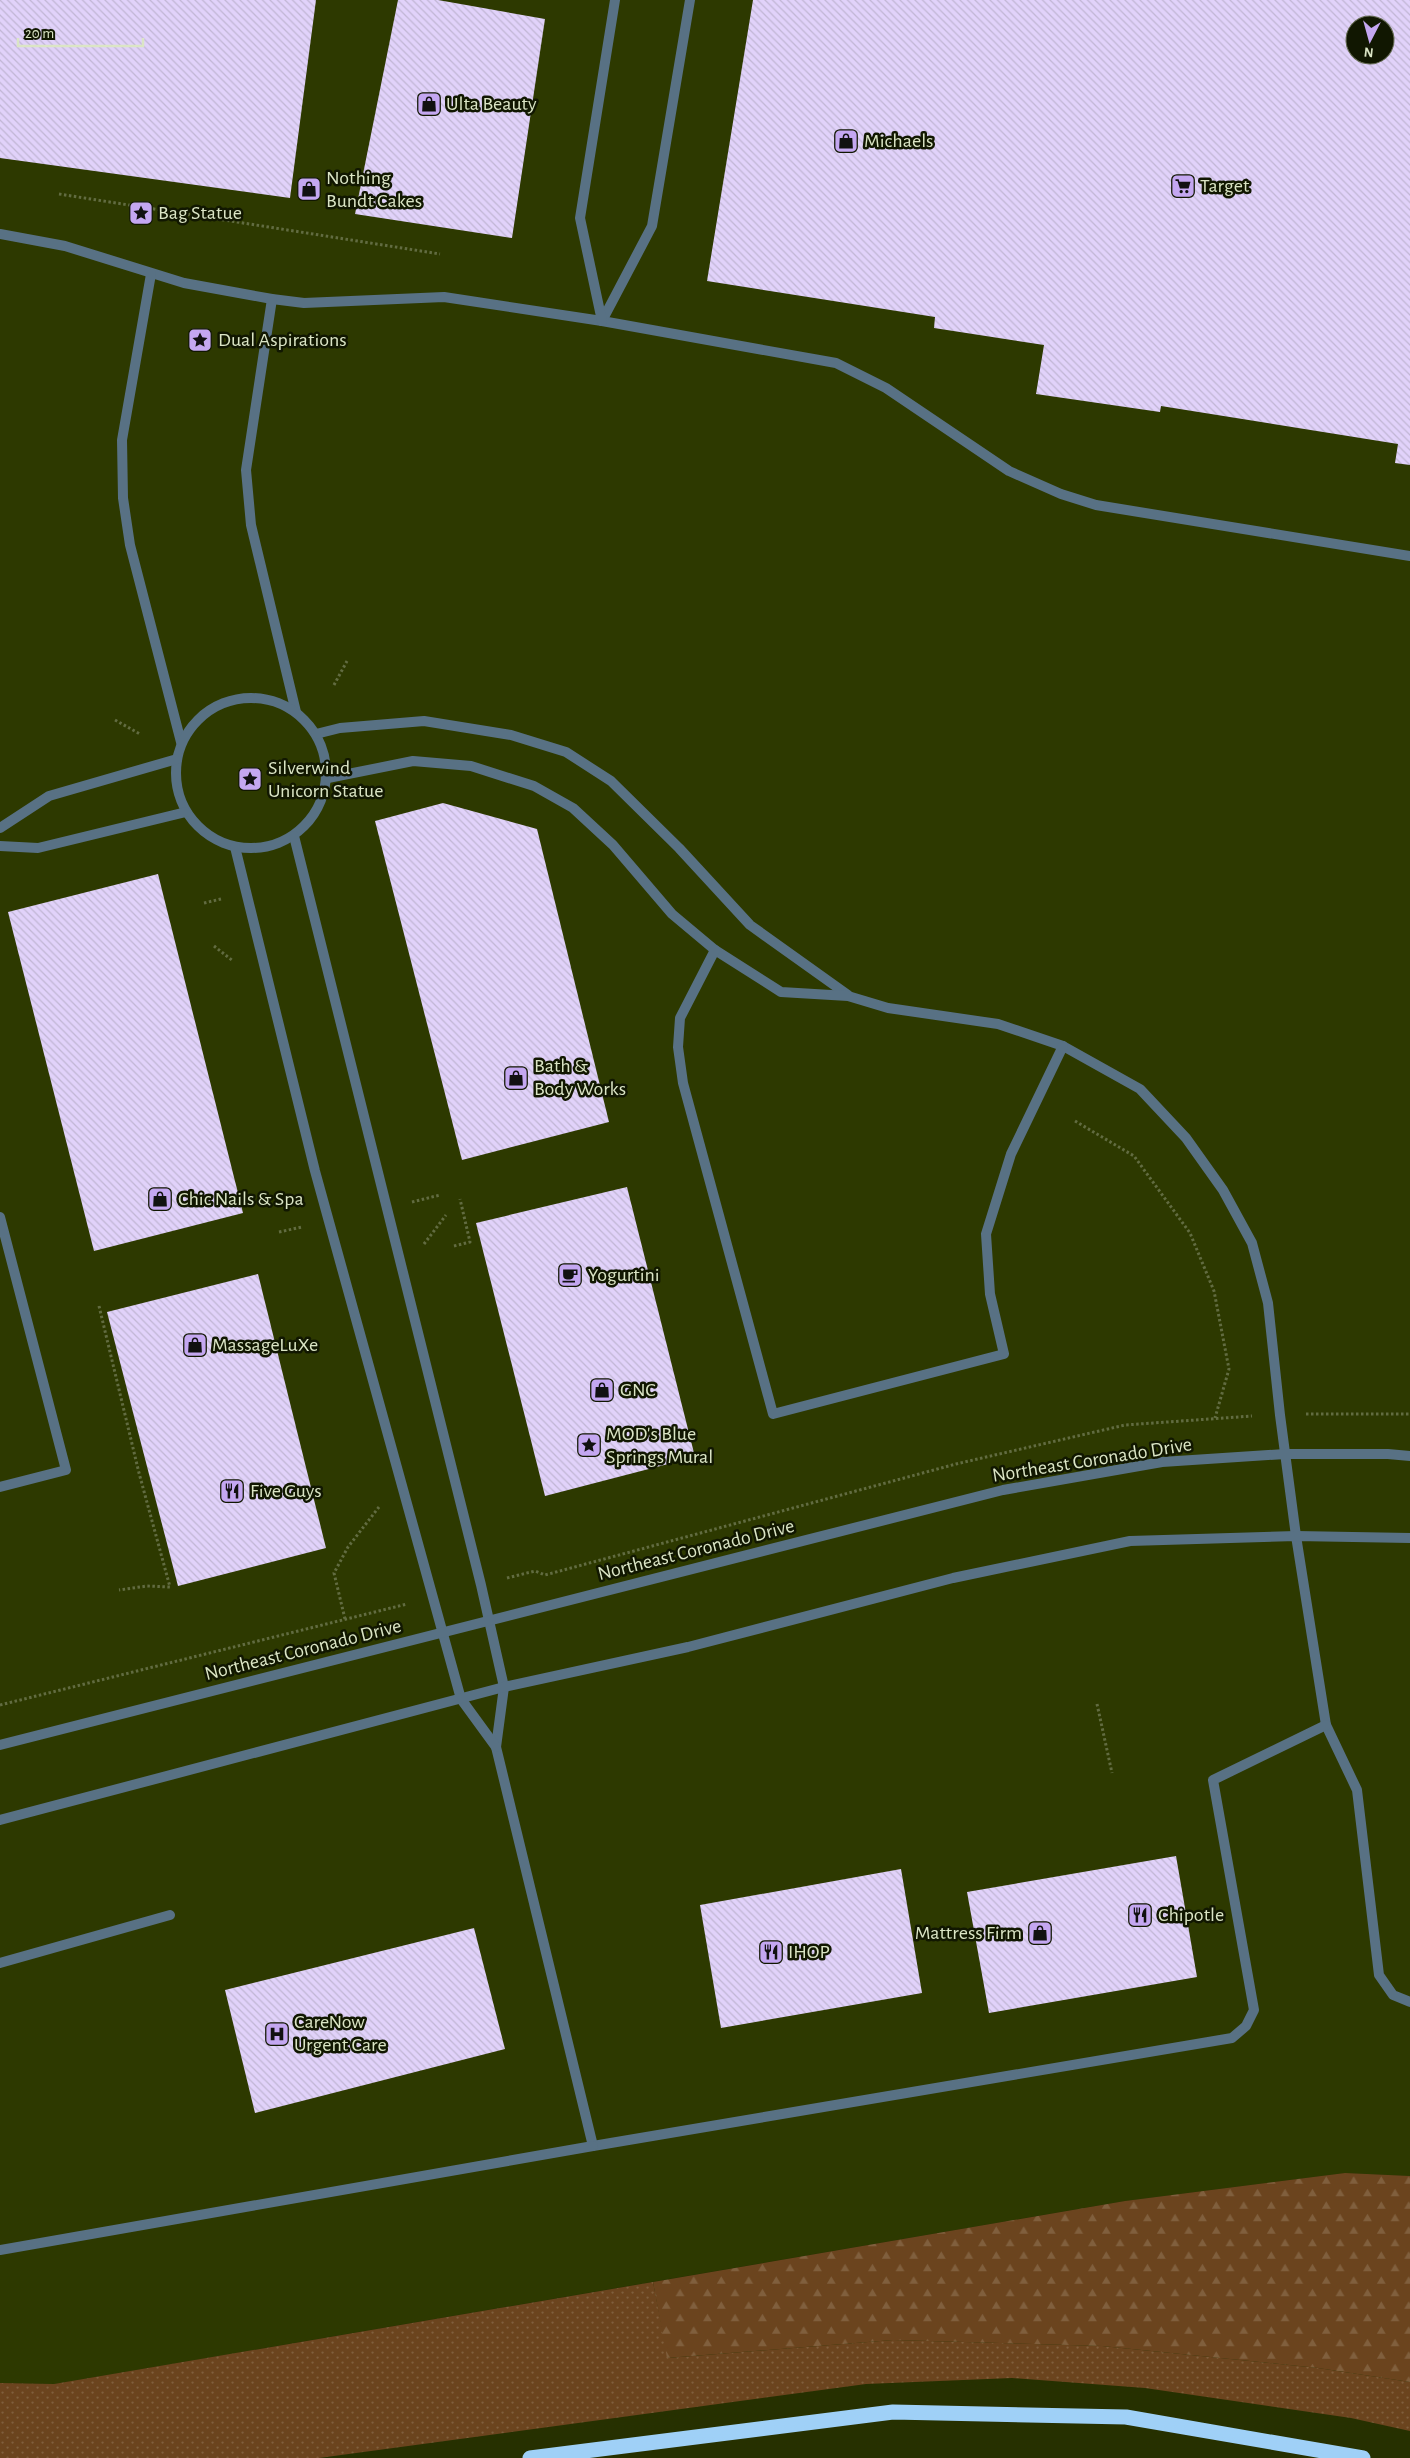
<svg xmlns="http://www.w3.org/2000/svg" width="1410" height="2458" font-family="'Alegreya Sans',sans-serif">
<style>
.built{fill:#2d3900;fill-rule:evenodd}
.green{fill:url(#green-dots)}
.forest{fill:url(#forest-firs)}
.building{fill:url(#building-back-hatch);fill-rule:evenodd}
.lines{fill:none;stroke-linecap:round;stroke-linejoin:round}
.path{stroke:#626c41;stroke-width:3;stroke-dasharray:2.5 2.5;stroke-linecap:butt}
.service{stroke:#587184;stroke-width:10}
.minor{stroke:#587184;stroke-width:10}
.motorway{stroke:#9fd0f7;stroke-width:15}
.labels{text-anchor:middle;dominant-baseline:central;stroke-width:5;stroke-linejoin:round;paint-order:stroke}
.poi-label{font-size:20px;fill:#dbe5c5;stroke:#111701;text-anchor:start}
.street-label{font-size:20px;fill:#dbe5c5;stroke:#111701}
</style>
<defs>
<pattern id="green-dots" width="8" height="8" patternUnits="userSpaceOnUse" patternTransform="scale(1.25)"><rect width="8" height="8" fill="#6b441e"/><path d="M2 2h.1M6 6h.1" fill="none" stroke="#805f3d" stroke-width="1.8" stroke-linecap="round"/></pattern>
<pattern id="forest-firs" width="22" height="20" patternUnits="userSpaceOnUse" patternTransform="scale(1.25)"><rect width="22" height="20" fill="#6b441e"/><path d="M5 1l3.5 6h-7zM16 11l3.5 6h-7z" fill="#805f3d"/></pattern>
<pattern id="building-back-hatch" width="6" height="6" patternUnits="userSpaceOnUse" patternTransform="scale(1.25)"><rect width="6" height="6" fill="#e1d2fa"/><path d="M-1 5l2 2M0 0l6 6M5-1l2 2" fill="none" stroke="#c1b6d4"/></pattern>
</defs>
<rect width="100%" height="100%" fill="#263000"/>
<path class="built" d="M0,0H1410V2176L1345,2173L1125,2201L54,2384L0,2383ZM1355,25H1385V55H1355Z"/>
<path class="green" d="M653,2282L668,2358L893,2340L1102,2346L1318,2368L1410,2382V2431L1351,2418L1145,2388L1012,2378L866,2384L319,2458H0V2383L54,2384Z"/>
<path class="forest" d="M1345,2173L1410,2176V2382L1318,2368L1102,2346L893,2340L667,2358L653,2282L1125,2201Z"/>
<g class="building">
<path d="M0,0H316L290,198L0,158Z"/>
<path d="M398,0H438L545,19L512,238L355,214Z"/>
<path d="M753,0H1410V465L1395,463L1398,444L1161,406L1160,412L1036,394L1044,345L934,328L935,317L707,281ZM1355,25H1385V55H1355Z"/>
<path d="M443,803L537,829L609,1122L462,1160L375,821Z"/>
<path d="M158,874L243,1213L94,1251L8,912Z"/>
<path d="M627,1187L695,1457L545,1496L476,1223Z"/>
<path d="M258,1274L326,1548L178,1586L107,1312Z"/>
<path d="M1176,1856L1197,1977L989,2013L967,1892Z"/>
<path d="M901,1869L922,1993L721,2028L700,1905Z"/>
<path d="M474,1928L505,2049L255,2113L225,1990Z"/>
</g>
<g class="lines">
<g class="path">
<path d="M59,194L440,254"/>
<path d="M334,685L347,661"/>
<path d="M115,720L140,734"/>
<path d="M204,903L221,899"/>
<path d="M214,946L233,961"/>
<path d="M1075,1121L1134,1156L1190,1233L1214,1291L1229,1369L1215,1418"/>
<path d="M412,1202L440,1195"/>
<path d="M279,1232L302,1227"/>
<path d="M424,1244L446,1215"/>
<path d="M454,1246L470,1242L460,1199"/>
<path d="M99,1306L139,1473L170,1587L147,1586L119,1590"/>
<path d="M1306,1414H1410"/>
<path d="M507,1578L535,1571L545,1575L956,1464L1125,1425L1252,1416"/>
<path d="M345,1619L334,1573L348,1547L379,1507"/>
<path d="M1097,1704L1112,1773"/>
<path d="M0,1705L407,1604"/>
</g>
<g class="service">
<path d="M0,234L65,246L184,283L272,299L304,303L444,297L602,321L836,363L886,388L1009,471L1061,494L1096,505L1410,556"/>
<path d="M151,274L122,440L123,498L130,545L181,742"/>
<path d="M272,299L246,470L251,525L296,712"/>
<path d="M602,321L652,226L690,0"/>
<path d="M602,321L580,218L615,0"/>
<circle cx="251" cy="773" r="75"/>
<path d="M316,734L340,728L424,721L511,735L566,752L611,781L679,848L750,925L848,995"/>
<path d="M328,778L413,761L471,766L534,786L573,808L613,845L672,914L715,950L781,992L848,996L888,1008L998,1024L1063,1046L1140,1089L1186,1138L1223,1190L1252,1243L1268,1303L1280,1415L1296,1536L1326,1725L1357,1790L1379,1975L1393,1995L1410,2002"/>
<path d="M0,828L49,796L177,759"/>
<path d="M294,836L481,1585L504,1687L496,1747L593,2146L1232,2038L1246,2026L1254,2010L1213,1780L1326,1725"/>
<path d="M0,846L38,848L186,812"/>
<path d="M235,847L315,1171L461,1699L496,1747"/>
<path d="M715,950L680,1018L678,1047L683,1083L773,1414L1004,1354L990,1294L986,1234L1011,1154L1063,1046"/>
<path d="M0,1217L66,1470L0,1487"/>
<path d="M0,1963L170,1915"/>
<path d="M0,2250L593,2146"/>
</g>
<g class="minor">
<path d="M0,1745L1003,1490L1162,1462L1285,1454H1388L1410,1456"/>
<path d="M0,1820L504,1687L688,1647L953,1578L1130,1541L1296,1536L1410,1538"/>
</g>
<path class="motorway" d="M530,2458L893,2412L1126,2417L1363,2458"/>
</g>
<defs>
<g id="shop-square" transform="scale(1.25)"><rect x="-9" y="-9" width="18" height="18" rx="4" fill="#c4a7f1" stroke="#111701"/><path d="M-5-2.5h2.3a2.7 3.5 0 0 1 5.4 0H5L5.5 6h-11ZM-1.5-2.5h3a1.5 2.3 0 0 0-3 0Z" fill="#111"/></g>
<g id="supermarket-square" transform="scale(1.25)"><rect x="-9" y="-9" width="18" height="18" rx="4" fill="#c4a7f1" stroke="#111701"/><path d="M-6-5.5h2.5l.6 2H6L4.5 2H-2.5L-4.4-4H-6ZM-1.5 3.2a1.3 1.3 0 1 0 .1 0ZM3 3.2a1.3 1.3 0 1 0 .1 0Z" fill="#111"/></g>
<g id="sight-square" transform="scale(1.25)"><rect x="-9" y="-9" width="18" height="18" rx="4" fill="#c4a7f1" stroke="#111701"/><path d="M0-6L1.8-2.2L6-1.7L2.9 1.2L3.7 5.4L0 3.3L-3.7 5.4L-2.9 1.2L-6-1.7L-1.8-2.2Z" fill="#111"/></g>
<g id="cafe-square" transform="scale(1.25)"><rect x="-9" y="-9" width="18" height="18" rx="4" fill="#c4a7f1" stroke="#111701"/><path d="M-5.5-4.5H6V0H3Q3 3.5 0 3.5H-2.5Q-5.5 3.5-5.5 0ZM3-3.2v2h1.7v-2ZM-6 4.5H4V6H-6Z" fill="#111"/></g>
<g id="restaurant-square" transform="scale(1.25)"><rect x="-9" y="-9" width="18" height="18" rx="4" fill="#c4a7f1" stroke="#111701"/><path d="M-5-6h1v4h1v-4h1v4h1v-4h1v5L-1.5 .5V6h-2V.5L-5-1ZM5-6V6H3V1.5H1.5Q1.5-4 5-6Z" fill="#111"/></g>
<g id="hospital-square" transform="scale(1.25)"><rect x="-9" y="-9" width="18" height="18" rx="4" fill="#c4a7f1" stroke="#111701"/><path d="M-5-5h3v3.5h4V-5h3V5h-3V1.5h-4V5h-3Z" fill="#111"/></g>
</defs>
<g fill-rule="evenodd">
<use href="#shop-square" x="429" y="104"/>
<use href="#shop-square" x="846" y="141"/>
<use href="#supermarket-square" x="1183" y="186"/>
<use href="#shop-square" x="309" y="189"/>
<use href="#sight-square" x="141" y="213"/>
<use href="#sight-square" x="200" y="340"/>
<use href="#sight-square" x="250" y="779"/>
<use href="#shop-square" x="516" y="1078"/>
<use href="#shop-square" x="160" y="1199"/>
<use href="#cafe-square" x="570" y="1275"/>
<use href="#shop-square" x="195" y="1345"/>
<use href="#shop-square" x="602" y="1390"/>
<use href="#sight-square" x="589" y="1445"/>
<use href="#restaurant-square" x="232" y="1491"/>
<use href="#restaurant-square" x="1140" y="1915"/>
<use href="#shop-square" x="1040" y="1933"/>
<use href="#restaurant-square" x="771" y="1952"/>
<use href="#hospital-square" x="277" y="2034"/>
</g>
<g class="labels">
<g class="poi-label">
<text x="446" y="104">Ulta Beauty</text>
<text x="864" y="141">Michaels</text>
<text x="326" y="178">Nothing<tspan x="326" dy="23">Bundt Cakes</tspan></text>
<text x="1200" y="186">Target</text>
<text x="158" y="213">Bag Statue</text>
<text x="218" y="340">Dual Aspirations</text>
<text x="268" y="768">Silverwind<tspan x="268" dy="23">Unicorn Statue</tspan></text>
<text x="534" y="1066">Bath &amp;<tspan x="534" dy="23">Body Works</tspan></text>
<text x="178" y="1199">Chic Nails &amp; Spa</text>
<text x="588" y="1275">Yogurtini</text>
<text x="212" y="1345">MassageLuXe</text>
<text x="620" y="1390">GNC</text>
<text x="606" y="1434">MOD's Blue<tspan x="606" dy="23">Springs Mural</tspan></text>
<text x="250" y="1491">Five Guys</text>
<text x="1158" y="1915">Chipotle</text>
<text x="1022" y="1933" text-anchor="end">Mattress Firm</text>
<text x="788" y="1952">IHOP</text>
<text x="294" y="2022">CareNow<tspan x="294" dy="23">Urgent Care</tspan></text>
</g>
<g class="street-label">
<text transform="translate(1092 1460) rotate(-9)">Northeast Coronado Drive</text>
<text transform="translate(696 1550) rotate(-14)">Northeast Coronado Drive</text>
<text transform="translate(303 1650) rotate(-14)">Northeast Coronado Drive</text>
</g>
</g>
<g transform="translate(1370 40) rotate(186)"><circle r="24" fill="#111701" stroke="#62694f"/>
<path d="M0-4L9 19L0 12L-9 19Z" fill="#c4a7f1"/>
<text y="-8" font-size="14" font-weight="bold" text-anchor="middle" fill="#dbe5c5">N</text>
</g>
<path d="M18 38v8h125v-8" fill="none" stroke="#dbe5c5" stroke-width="2.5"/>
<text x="25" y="38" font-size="15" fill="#dbe5c5" stroke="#111701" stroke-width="4" paint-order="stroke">20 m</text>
</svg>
